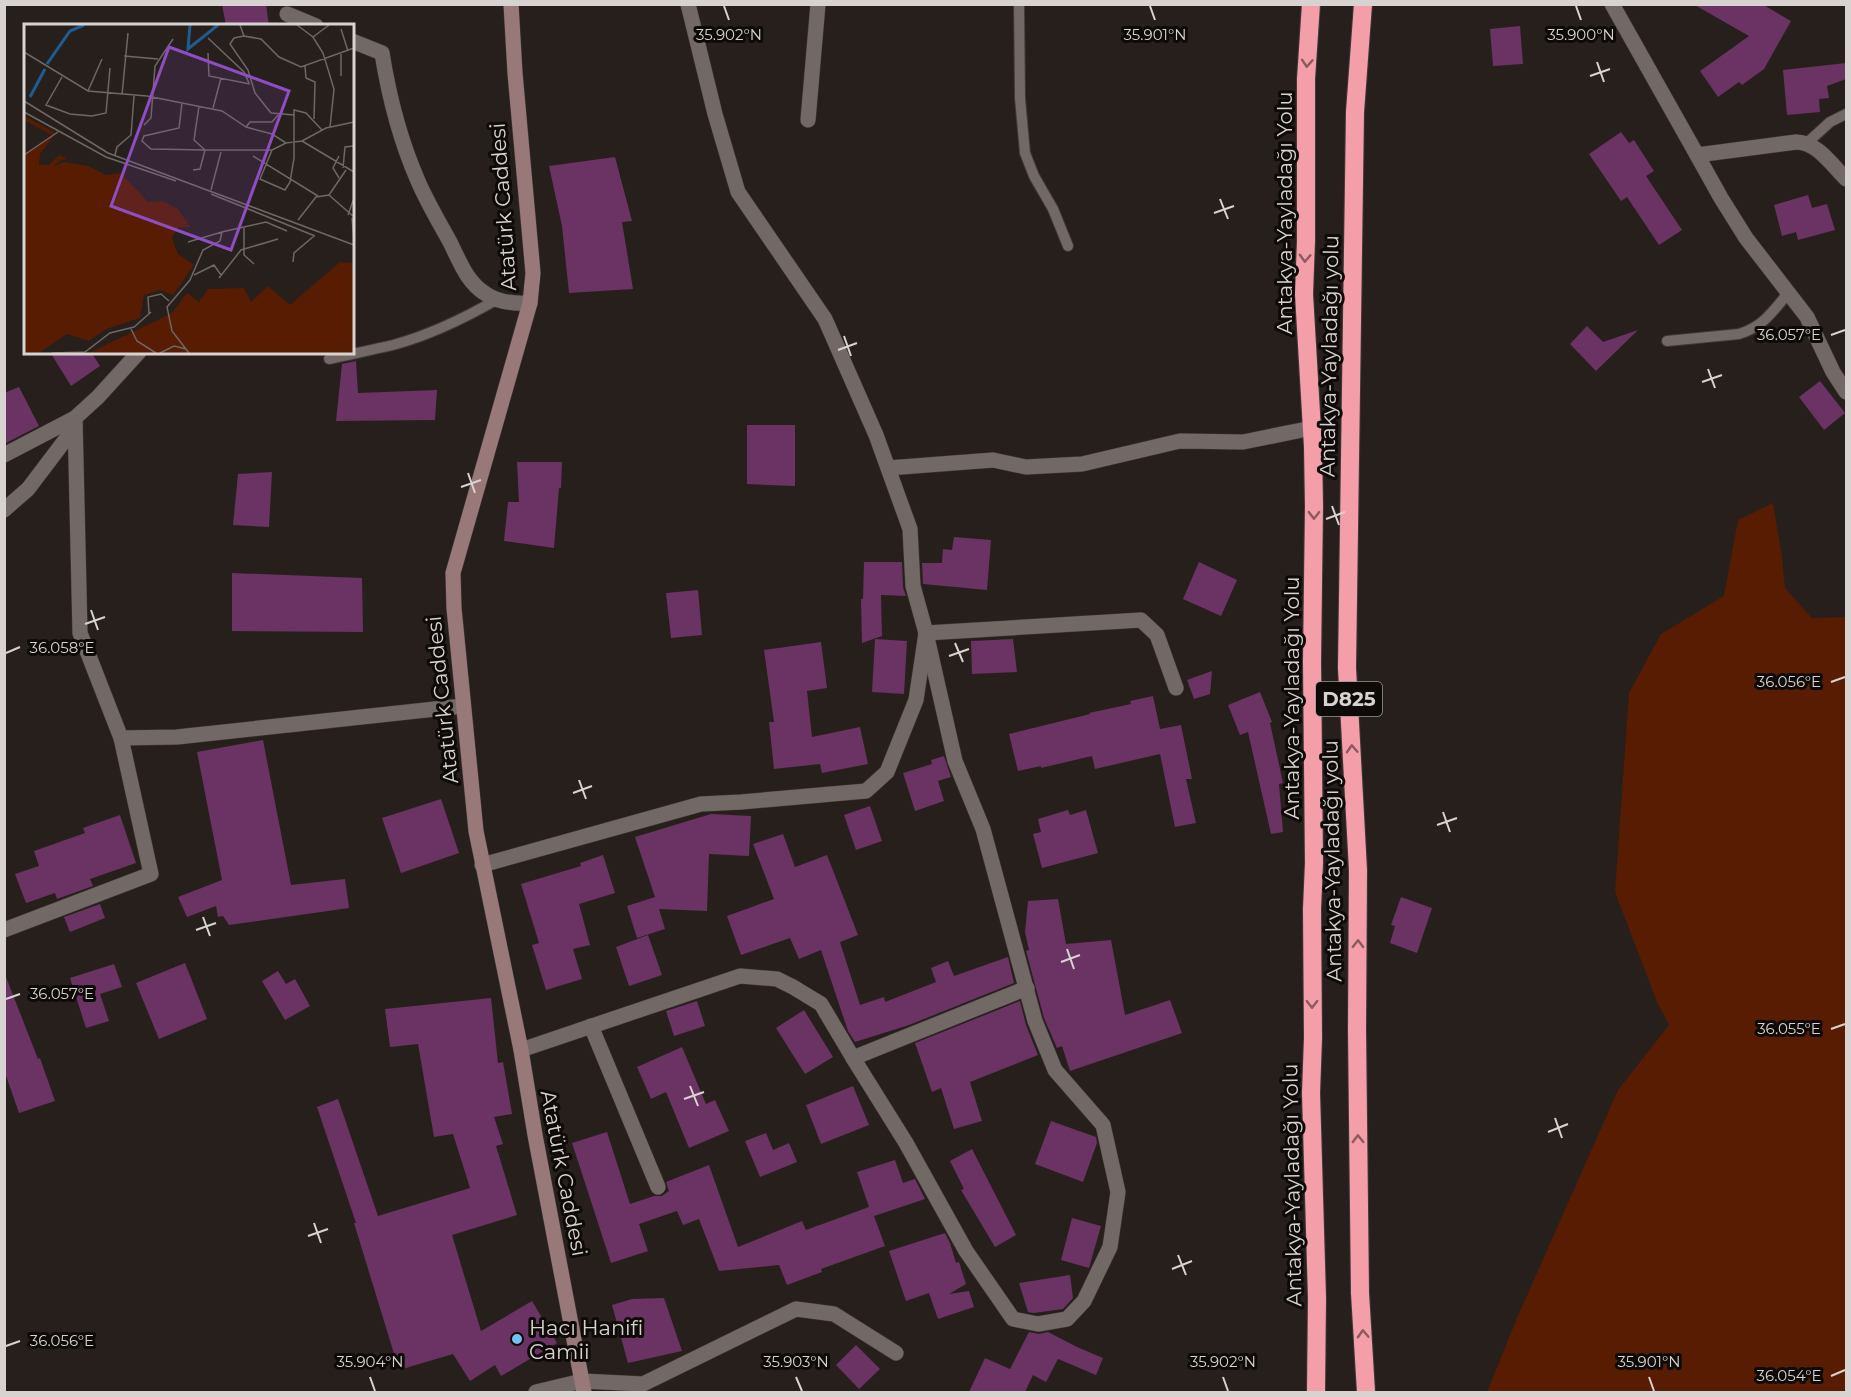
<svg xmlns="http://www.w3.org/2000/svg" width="1851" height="1397" font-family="Montserrat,sans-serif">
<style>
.green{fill:#571c01}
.building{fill:#6b3264}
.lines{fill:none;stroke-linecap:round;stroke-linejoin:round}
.lane-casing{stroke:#3f3937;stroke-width:12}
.street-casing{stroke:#3f3937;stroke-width:16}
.secondary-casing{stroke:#3f3937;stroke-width:16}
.highway-casing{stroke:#3f3937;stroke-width:20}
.lane{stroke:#726865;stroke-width:10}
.street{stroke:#726865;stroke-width:15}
.secondary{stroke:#997879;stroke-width:15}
.highway{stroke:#f49ea9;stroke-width:18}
.oneway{stroke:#8c5b61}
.ticks{fill:none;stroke:#d8d3d1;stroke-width:2}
.poi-dot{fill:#74c0f6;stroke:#0d0a08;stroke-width:2}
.labels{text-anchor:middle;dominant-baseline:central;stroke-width:6;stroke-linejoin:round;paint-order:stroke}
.shield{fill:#0d0a08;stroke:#9b9795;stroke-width:1.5}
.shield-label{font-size:20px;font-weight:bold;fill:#d8d3d1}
.street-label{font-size:21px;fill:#d8d3d1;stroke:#0d0a08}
.poi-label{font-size:21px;fill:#d8d3d1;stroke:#0d0a08;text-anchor:start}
.inset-river{fill:none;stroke:#1e5c91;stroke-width:3}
.inset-road{fill:none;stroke:#6e6764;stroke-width:1.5}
.view{fill:#8e4dc3;fill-opacity:0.15;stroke:#8e4dc3;stroke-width:3}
.inset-edge{fill:none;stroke:#d8d3d1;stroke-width:3}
.ticks-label{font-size:15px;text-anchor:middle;fill:#d8d3d1;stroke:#0d0a08;stroke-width:6;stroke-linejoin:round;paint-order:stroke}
</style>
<rect width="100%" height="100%" fill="#271f1c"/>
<path class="green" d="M1773,503L1782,557L1785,588L1812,618L1846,617V1392H1487L1517,1318L1618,1090L1669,1025L1657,1002L1615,892L1629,693L1661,634L1724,596L1738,520Z"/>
<g class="building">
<path d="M222,4H266L269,26H226Z"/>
<path d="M1693,4H1762L1791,21L1764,69L1742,85L1739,82L1718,97L1700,71L1749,36Z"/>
<path d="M1520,26L1523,64L1493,66L1490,29Z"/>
<path d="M1846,63V79L1827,86L1829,98L1819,99L1820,112L1787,115L1783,70Z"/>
<path d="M1621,132L1629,143L1634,140L1654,171L1646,176L1682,230L1659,245L1627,197L1621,201L1589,154Z"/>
<path d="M615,157L632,221L622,222L633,289L569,293L562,226L549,166Z"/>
<path d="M1808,195L1812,208L1827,204L1835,230L1798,240L1796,232L1782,236L1774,205Z"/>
<path d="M1587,326L1603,342L1638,330L1596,371L1570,344Z"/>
<path d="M50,352H91L100,366L71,386Z"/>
<path d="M356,361L358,393L437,390L435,420L336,421L342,364Z"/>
<path d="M1820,381L1845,413L1824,430L1799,397Z"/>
<path d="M19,387L39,426L4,444V393Z"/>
<path d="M747,425H795V486L747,484Z"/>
<path d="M517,462H562L561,488H559L554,548L504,541L508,502H519Z"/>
<path d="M272,472L269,527L233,525L238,474Z"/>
<path d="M954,537L991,540L987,590L923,584L922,563H942L943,549L952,550Z"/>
<path d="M864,562H902L903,587L906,596L881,595L882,636L862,643L861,599H863Z"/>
<path d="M1199,562L1237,580L1221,616L1183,599Z"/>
<path d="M232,573L362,578L363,632L232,631Z"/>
<path d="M698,590L702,635L671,638L666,593Z"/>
<path d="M875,639L907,641L904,694L872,692Z"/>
<path d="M1013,639L1017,672L972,674L971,641Z"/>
<path d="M821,642L827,688L807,691L812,737L860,727L868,764L822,773L820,764L774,769L769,722H774L764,650Z"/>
<path d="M1212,671L1210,694L1194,699L1187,680Z"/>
<path d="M1260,692L1272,722L1270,723L1283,783L1279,784L1283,832L1271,834L1248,732L1240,735L1228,705Z"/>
<path d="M1153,696L1160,729L1181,725L1192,779H1186L1196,823L1175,827L1160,754L1095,769L1092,756L1041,768V766L1018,771L1009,734L1090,714L1089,713L1131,704L1130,701Z"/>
<path d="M263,740L291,885L345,879L349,908L229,925L223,916L218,917L216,906L187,917L178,897L222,880L197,752Z"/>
<path d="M944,756L951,777L938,781L944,801L915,811L903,773L932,764L931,760Z"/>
<path d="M441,799L459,853L401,873L382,818Z"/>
<path d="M870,806L882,841L856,850L844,815Z"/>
<path d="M1068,810L1070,815L1086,810L1098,853L1042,868L1033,834L1041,832L1038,819Z"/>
<path d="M711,814L751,816L749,856L709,854L707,911L659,909L665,929L637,938L627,906L655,897L635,837Z"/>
<path d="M120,815L136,863L90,879L93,886L57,899L55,893L26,903L15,874L39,866L34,851L85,833L83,828Z"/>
<path d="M783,834L795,867L827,855L858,935L840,942L860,1005L884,997L885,1002L936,982L931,968L948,961L954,976L1008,957L1014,983L909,1025L855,1042L848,1031L821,950L799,959L790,938L741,955L727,916L774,899L753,844Z"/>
<path d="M603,855L615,893L579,904L590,945L573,949L582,979L546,990L532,945L539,943L521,884L581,866L580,863Z"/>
<path d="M1401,897L1432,908L1417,953L1390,943L1395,926L1391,925Z"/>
<path d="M1058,899L1066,944L1111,940L1125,1015L1170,1000L1182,1033L1070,1071L1062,1046L1057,1048L1044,1018L1026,951L1029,950L1025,932L1028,901Z"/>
<path d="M100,904L105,918L70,932L64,917Z"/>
<path d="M648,935L662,975L629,986L616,947Z"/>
<path d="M185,963L207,1019L159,1039L136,983Z"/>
<path d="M114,964L122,987L100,994L109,1021L86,1028L70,978Z"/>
<path d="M278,971L286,984L295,979L310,1006L285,1020L262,981Z"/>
<path d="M4,977H6L38,1059L40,1058L55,1101L19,1113L4,1070Z"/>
<path d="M491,998L498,1063L503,1062L512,1114L494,1117L503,1144L496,1146L517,1215L452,1235L481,1331L532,1301L557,1343L501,1376L495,1365L470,1381L453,1354L399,1370L354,1223H356L317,1107L338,1099L378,1216L470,1188L453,1134L434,1137L418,1044L390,1047L385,1009Z"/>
<path d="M697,1001L705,1026L674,1036L666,1011Z"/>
<path d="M1020,1001L1026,1025L1038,1055L970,1082L982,1121L954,1129L941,1088L932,1092L915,1043Z"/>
<path d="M804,1010L833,1057L805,1074L776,1028Z"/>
<path d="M682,1047L706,1104L715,1100L729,1131L689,1148L666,1092L651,1099L637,1067Z"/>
<path d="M853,1086L869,1125L821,1144L806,1105Z"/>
<path d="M1051,1121L1096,1137L1097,1143L1083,1182L1035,1164Z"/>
<path d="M607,1132L630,1204L654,1196H662L669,1191L666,1182L709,1165L738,1247L802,1221L806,1230L869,1207L857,1172L895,1160L903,1183L915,1179L925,1199L874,1216L885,1246L821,1269L822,1272L787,1285L779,1265L719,1271L699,1219L683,1225L677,1211L639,1224L648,1251L611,1263L572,1143Z"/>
<path d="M766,1133L773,1150L789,1143L797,1162L760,1177L745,1141Z"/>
<path d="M972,1149L1016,1235L995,1247L961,1190L964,1189L950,1161Z"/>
<path d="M1072,1218L1101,1226L1089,1268L1061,1260Z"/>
<path d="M945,1233L950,1243L956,1263L959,1262L966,1284L949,1294L969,1291L974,1307L938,1319L929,1293L906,1301L889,1251Z"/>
<path d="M1070,1275L1073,1298L1063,1309L1034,1313L1028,1312L1019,1283Z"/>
<path d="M664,1298L682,1351L628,1363L612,1305L632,1299Z"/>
<path d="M1029,1332L1039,1334L1048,1332L1077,1347L1103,1358L1096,1375L1058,1359L1046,1382L1033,1375L1025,1392H969L985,1358L1010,1369Z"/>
<path d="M856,1345L880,1369L859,1389L836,1365Z"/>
</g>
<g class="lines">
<g class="lane-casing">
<g id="lane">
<path d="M1019,4L1020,98L1025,153L1034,176L1053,209L1068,246"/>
<path d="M1807,143L1830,122L1846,114"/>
<path d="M1667,341L1739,334C1764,326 1773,311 1789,292"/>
<path d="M329,359C351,354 372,350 393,345C430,335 463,319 496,300"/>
</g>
</g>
<g class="street-casing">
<g id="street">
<path d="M1612,4L1697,155L1796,142C1817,142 1832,165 1846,179"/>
<path d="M287,14L316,26"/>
<path d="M352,41L382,53C389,97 400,140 418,181C427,202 439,222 450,242C459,260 467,283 486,294C499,303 514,304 530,303"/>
<path d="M808,120L818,4"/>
<path d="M1697,155L1721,198L1746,238L1807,317L1833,372L1846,392"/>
<path d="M4,455L75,418L98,397L139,352"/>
<path d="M888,468L993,460L1026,467L1082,464L1180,441L1243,442L1312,428"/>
<path d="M4,510L28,489L75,427"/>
<path d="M121,738L177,737L463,706"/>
<path d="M482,865L701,804L741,802L866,791L887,772L916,700L926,633L913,586L910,529L876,435L825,319L738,192L715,114L688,4"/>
<path d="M4,930L151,874L121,738L80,633L75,418"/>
<path d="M591,1026L658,1187"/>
<path d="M521,1050L740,976L777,979L793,987L821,1004L853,1058L906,1143L966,1251L1013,1319L1038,1324L1067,1319L1084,1301L1110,1247L1118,1192L1103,1125L1055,1070L1035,1021L983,829L955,761L926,633L1141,620L1157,635L1176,688"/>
<path d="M853,1058L1027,988"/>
<path d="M536,1392L582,1381L643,1384L796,1309L834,1314L896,1353"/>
</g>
</g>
<g class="secondary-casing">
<path id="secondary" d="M511,4L515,73L533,273L530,303L453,573L454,608L476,831L521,1050L535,1135L584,1392"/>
</g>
<g class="highway-casing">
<g id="highway">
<path d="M1311,4L1306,79V241L1304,294L1313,447L1314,506L1312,662L1314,863L1312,909L1313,1038L1311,1093L1317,1298L1316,1392"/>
<path d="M1363,4L1355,112L1347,668L1358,870L1357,1030L1360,1293L1366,1392"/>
</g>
</g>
<use href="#lane" class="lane"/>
<use href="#street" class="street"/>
<use href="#secondary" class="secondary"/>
<use href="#highway" class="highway"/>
</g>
<defs><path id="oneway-chevron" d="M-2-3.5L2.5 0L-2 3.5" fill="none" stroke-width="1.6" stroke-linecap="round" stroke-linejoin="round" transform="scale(1.5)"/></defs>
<g class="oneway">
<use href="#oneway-chevron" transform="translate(1307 63) rotate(94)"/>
<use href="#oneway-chevron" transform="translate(1305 258) rotate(92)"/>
<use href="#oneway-chevron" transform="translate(1314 515) rotate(91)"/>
<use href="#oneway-chevron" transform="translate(1352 749) rotate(-93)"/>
<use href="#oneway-chevron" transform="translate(1358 944) rotate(-89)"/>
<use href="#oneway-chevron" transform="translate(1312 1004) rotate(90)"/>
<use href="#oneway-chevron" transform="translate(1358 1139) rotate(-91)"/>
<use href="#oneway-chevron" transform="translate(1363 1334) rotate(-93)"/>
</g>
<path class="ticks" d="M724,6L729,20M1150,6L1155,20M1576,6L1581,20M1597,62L1604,82M1590,76L1610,69M1220,199L1228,219M1214,213L1234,206M1831,335L1845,330M844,336L851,356M838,350L857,343M1708,369L1715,388M1702,382L1722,375M468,473L475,493M461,487L481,480M1332,506L1339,525M1326,519L1345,512M91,610L98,630M85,624L105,617M955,643L963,662M6,653L20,647M949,656L969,649M1831,682L1845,677M579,780L586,799M573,793L592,786M1443,812L1450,832M1437,825L1457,818M203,917L210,936M196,930L216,923M1067,949L1074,969M1061,962L1080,955M6,999L20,994M1831,1029L1845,1024M690,1086L698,1106M684,1099L704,1092M1555,1118L1562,1138M1548,1132L1568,1124M314,1223L321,1243M308,1236L328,1229M1178,1255L1186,1275M1172,1269L1192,1261M6,1346L20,1341M1831,1376L1845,1370M370,1377L375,1391M796,1377L802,1391M1223,1377L1228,1391M1649,1377L1654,1391"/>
<circle class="poi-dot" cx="517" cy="1339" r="6"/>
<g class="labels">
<rect class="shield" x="1316" y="682" width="66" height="34" rx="4.5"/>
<g class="shield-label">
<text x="1349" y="699">D825</text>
</g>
<g class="street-label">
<text transform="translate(503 207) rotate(-94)">Atatürk Caddesi</text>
<text transform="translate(1284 213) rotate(-90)">Antakya-Yayladağı Yolu</text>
<text transform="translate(1329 356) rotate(-89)">Antakya-Yayladağı yolu</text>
<text transform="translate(1291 698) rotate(-90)">Antakya-Yayladağı Yolu</text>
<text transform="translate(442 700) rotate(-96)">Atatürk Caddesi</text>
<text transform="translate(1332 861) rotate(-91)">Antakya-Yayladağı yolu</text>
<text transform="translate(564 1173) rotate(79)">Atatürk Caddesi</text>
<text transform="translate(1292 1185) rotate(-91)">Antakya-Yayladağı Yolu</text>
</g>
<g class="poi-label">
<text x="529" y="1327">Hacı Hanifi<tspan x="529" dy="24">Camii</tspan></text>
</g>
</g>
<g transform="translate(24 24)">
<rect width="330" height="330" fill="#271f1c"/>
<path d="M0,92L32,109L16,130L15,141H25L35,131L44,135L36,136L29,143L39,138L64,142L82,151L97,149L124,178L138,177L154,185L166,203H155L148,214L154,230L170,241L149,271L136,266L120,271L116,294L82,305L65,317L43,310L15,329H0V131L28,111L0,96ZM316,238L330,239V329H65L148,289L163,269L175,278L184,265L220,264L227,278L244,262L266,281Z" fill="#571c01"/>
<path class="inset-river" d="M166,1L164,25L194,1M23,40L46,7L60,1M6,73L21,45"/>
<path class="inset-road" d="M216,1L220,12L237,15L255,33L277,43L330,24M273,1L289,13L299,29L310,65L306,103M317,5L324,27M220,12L210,14L206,20L224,46L231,69L247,89L270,91V134L266,158L261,166L236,155L248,126M289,13L305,1M184,14L220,48L225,59M0,28L64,67L123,72L198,87L222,103L248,110L262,119L278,117L302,104L330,98M184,29L185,52L226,60M100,32L134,35M281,42L282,54L291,58L290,95M317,52V30M38,53L22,81L46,90L68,92L82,89L86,44M64,67L78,35M98,71L104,9M0,77L84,129L330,221M158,79L155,104L120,112L118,117L127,125L181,126L176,145L169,146M175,82L170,116L181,126H248L262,119M189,84L197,54M0,88L82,133L152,157M270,91V86L282,89L298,106M120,101L127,94L131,42L149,15M222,103L226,98H248L254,91M278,117L330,148M0,131L34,108M91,131L93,123L107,111L110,72M229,132L294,172M319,144L321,123L330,122M315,154L309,144L315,132M187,166L197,128M187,170L291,212M305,171L330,193M324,191L330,174M328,194L330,216M274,196L292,173L305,171L322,146M220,204V231L230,240M164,218L198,208M269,238L270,229L290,212M170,251L190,241L197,251M195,254L217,226L254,215M125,290L124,273L137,270L145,277M107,305L113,317L132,329M28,329L61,328L86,309L110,303L127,288M136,329L150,322L162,325M165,329L148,307L143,283L166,256L179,226L196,217L198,208L242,198L263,207"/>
<path class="view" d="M145,23L265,67L207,226L87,182Z"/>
<rect width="330" height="330" class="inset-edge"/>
</g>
<g class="ticks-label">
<text x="729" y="40">35.902°N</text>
<text x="1155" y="40">35.901°N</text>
<text x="1581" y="40">35.900°N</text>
<text x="1789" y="340">36.057°E</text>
<text x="62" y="653">36.058°E</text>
<text x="1789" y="687">36.056°E</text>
<text x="62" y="999">36.057°E</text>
<text x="1789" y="1034">36.055°E</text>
<text x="62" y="1346">36.056°E</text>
<text x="370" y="1367">35.904°N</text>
<text x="796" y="1367">35.903°N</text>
<text x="1223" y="1367">35.902°N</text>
<text x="1649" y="1367">35.901°N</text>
<text x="1789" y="1381">36.054°E</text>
</g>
<rect width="1851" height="1397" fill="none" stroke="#d8d3d1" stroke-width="12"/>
</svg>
